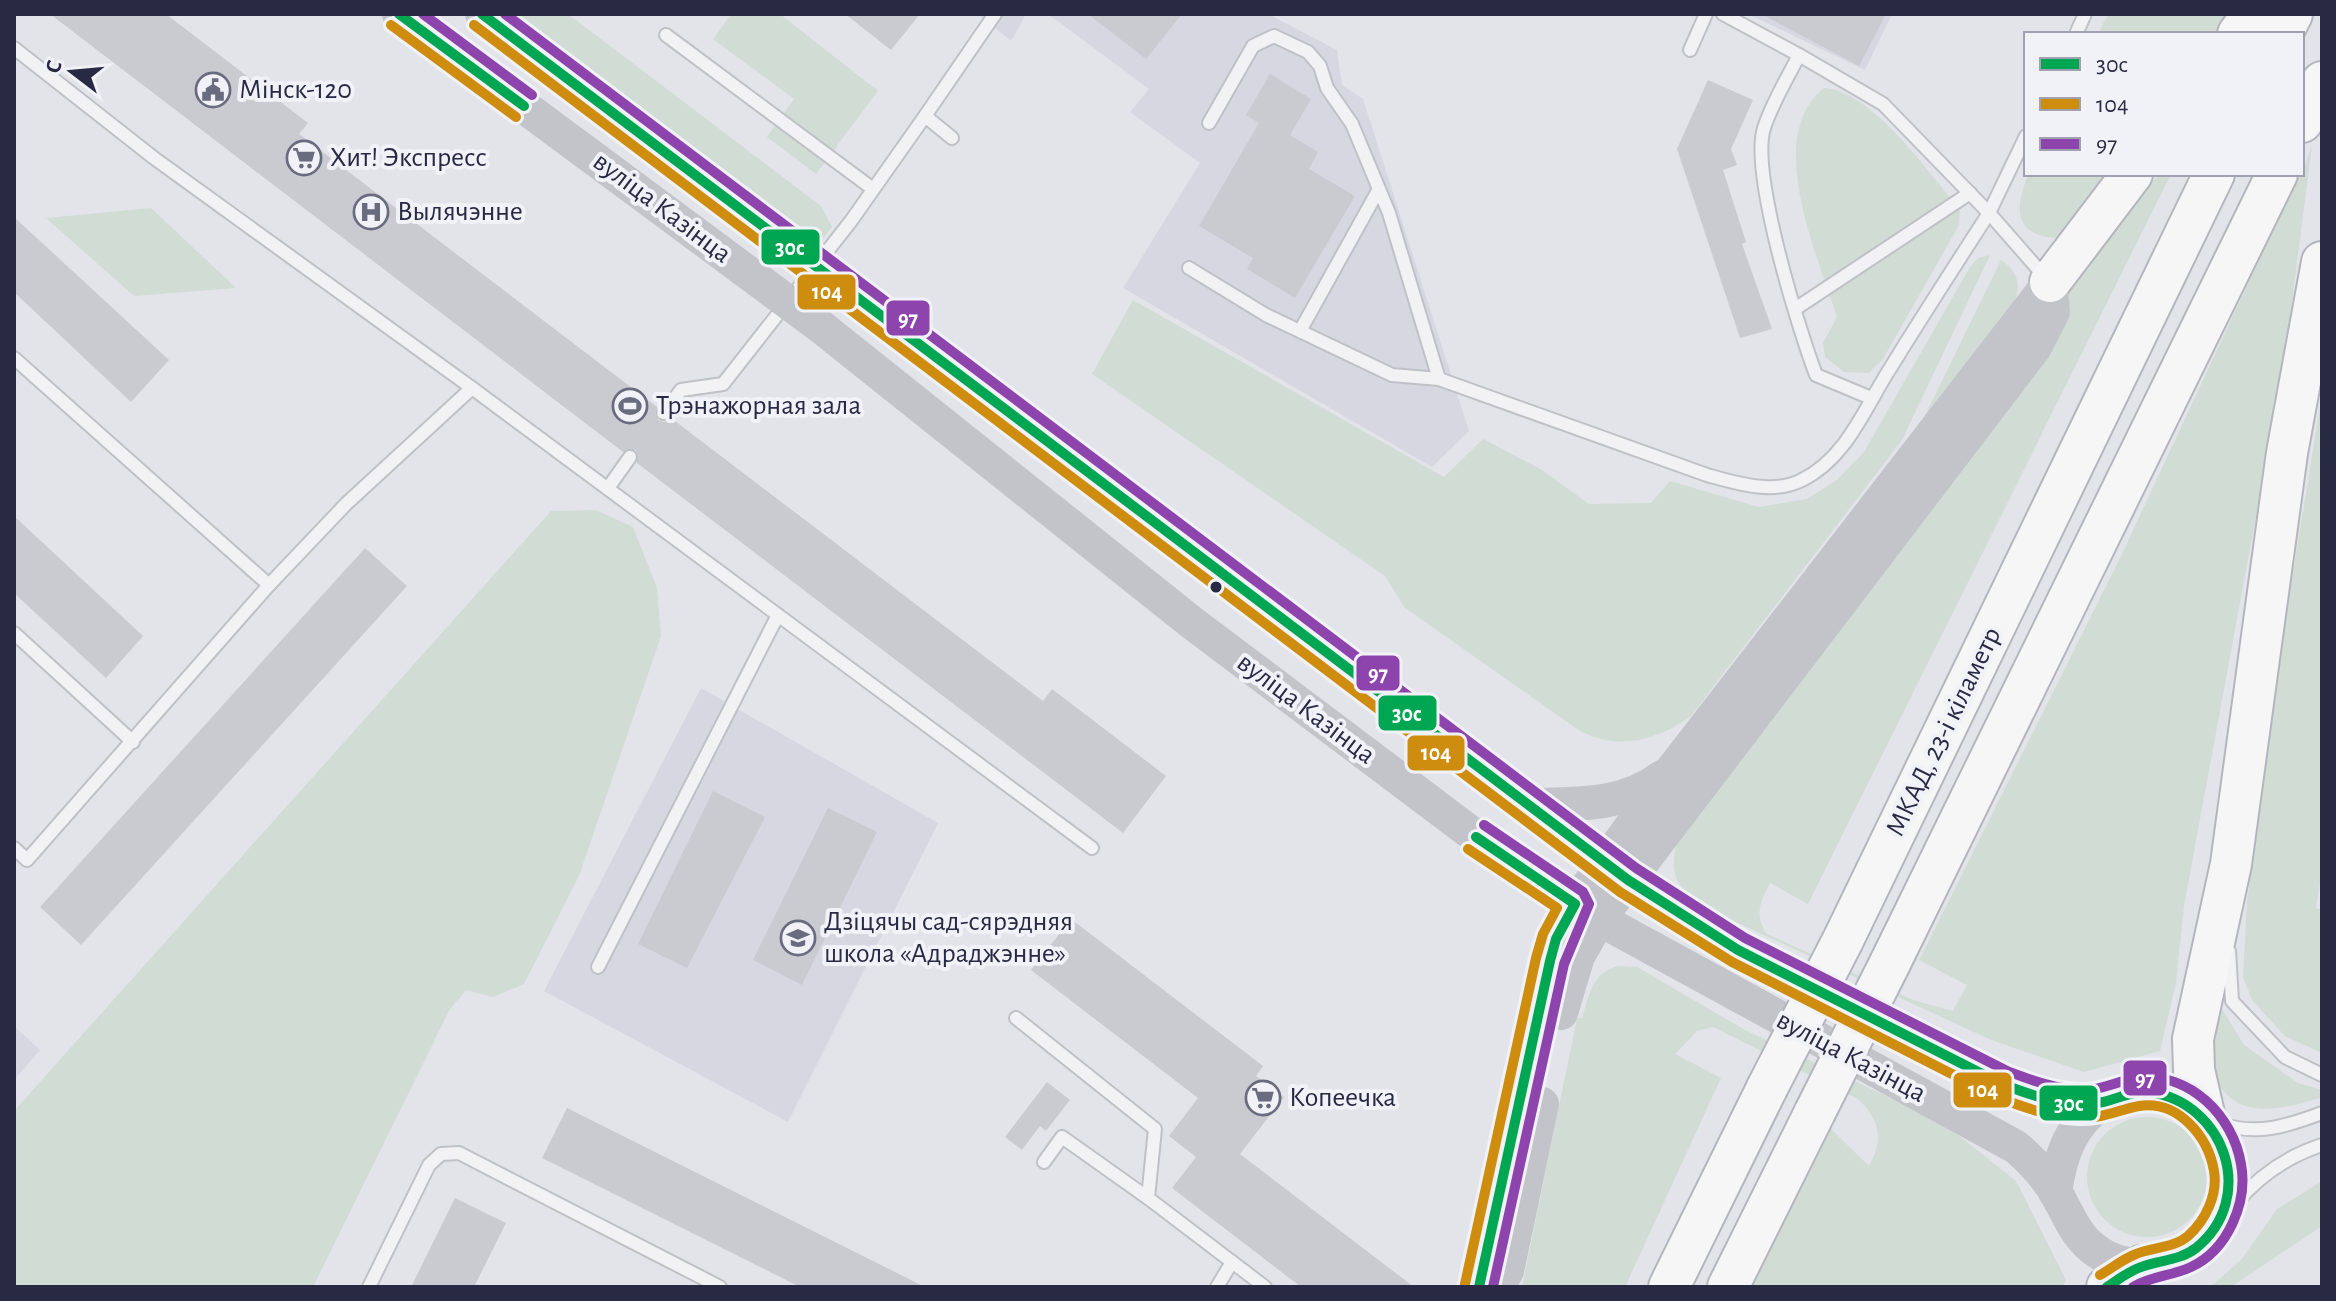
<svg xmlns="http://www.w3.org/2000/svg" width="2336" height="1301" font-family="'Alegreya Sans',sans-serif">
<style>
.built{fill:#d6d7e1}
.green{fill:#d0dcd4}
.building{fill:#cacbd1}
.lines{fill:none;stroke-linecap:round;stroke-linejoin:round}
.service-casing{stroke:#c0c1c7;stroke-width:16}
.trunk-casing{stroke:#b5b6bd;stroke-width:44}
.service{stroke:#f2f2f5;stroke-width:12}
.secondary{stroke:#c3c3ca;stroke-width:34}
.trunk{stroke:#f6f6f7;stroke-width:40}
.trunk-bridge-casing{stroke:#b5b6bd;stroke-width:44;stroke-linecap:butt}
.trunk-bridge{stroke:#f6f6f7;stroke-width:40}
.bus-1-casing{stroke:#f1f2f8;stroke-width:16}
.bus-2-casing{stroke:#f1f2f8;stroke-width:16}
.bus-3-casing{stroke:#f1f2f8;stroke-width:16}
.bus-1{stroke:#00a651;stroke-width:10}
.bus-2{stroke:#ce8d0e;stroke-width:10}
.bus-3{stroke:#8e44ad;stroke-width:10}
.bus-dot{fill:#282a44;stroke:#f1f2f8;stroke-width:3}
.labels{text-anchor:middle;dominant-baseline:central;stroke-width:8;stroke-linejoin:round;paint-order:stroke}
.poi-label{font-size:28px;fill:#282a44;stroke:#f1f2f8;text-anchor:start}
.street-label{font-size:28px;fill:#282a44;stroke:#f1f2f8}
.line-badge{stroke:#f1f2f8;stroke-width:3}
.badge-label{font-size:22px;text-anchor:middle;font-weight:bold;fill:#fff}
</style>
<rect width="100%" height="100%" fill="#e3e4e9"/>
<g class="built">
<path d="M978,14H1026L1011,41Z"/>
<path d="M1048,14H1268L1337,50L1342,85L1363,99L1469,431L1432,467L1123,288L1200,163L1130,112L1149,89Z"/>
<path d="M1748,14H1892L1865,70Z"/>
<path d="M701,688L938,823L788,1122L544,991Z"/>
<path d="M14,1026L40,1050L14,1080Z"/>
</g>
<g class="green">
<path d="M518,14H568L821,206L832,227L818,245Z"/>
<path d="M731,14H780L878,91L816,174L767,137L794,99L713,39Z"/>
<path d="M2108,14H2233L2218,34H2098Z"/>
<path d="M1824,88C1874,92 1928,173 1960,209L1959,225L1883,359L1869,373L1844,372L1825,357L1823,343L1837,317C1818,256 1763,137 1824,88Z"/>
<path d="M2312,145L2284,364L2184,906L2176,982L2160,1051L2084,1072L1989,1039L1699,905C1674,881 1669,874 1678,838L2066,293L2159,174H2171L1808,904L1770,883C1760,902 1754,915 1767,934L1913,1000L1953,1011L1967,985L1919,960L2122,554L2299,174H2302Z"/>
<path d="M2029,174H2113L2061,238C2014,238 2013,208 2029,174Z"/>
<path d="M151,208L236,288L134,296L46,218Z"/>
<path d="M1990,255L1902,440L1691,716C1657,741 1615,752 1577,729L1404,607L1385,576L1092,374L1133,300L1444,477L1483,439L1542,470L1589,504L1651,503L1670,481L1759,507L1807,499L1837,480L1864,452L1970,267L1978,258Z"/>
<path d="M2001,260C2017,271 2022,285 2014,304L1920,426Z"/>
<path d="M2322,394V871L2316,908L2322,910V1053L2285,1036L2252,1000L2243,977L2247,903L2274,690Z"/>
<path d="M596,510L633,527L657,588L661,636L579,876L524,984L493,997L466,990L450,1009L313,1287H14V1111L551,511Z"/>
<path d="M1619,966L1637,967L1745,1030L1942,1122L2016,1181L2066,1280L2062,1287H1745L1825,1123L1869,1166C1884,1139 1880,1120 1858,1099L1713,1027L1697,1031L1675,1054L1721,1078L1625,1287H1522L1577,1018H1582C1589,995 1592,972 1619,966Z"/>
<path d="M2219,1004L2244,1045L2298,1083L2322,1090V1097C2285,1109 2230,1124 2214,1072C2210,1057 2210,1038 2207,1022Z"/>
<circle cx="2147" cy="1177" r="60"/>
<path d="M2322,1181V1226L2231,1287H2210L2241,1260L2277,1209Z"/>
</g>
<g class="building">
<path d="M50,14H166L308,123L299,134L657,407L658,420L664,422L671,418L1043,701L1052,689L1166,776L1123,833L637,463L636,450L623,452Z"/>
<path d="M845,14H920L891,50Z"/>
<path d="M1088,14H1182L1146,59Z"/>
<path d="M1761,14H1886L1859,66Z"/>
<path d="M1270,74L1311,99L1290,135L1318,152L1309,169L1355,196L1295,298L1247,269L1253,258L1199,226L1259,123L1246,115Z"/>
<path d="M1708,80L1753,100L1731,149L1737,165L1723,170L1746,242L1742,244L1772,329L1740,338L1677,149Z"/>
<path d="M14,217L169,360L131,402L14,292Z"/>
<path d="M14,516L143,636L106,678L14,593Z"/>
<path d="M365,548L407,586L81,945L40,907Z"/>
<path d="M713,791L765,817L687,968L638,944Z"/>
<path d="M828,808L877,832L802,985L753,960Z"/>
<path d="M1071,919L1263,1066L1256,1076L1284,1097L1240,1154L1414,1287H1301L1172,1188L1196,1157L1169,1136L1198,1098L1031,970Z"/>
<path d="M1047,1082L1070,1100L1046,1131L1040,1126L1022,1150L1005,1137Z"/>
<path d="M567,1108L925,1287H800L542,1158Z"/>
<path d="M455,1198L506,1223L474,1287H411Z"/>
</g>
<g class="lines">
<g class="service-casing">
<g id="service">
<path d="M1723,14L1799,55"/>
<path d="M2076,34L2085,14"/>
<path d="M666,35L873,189"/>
<path d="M14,48L154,158L472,388L1092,848"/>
<path d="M1690,50L1706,14"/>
<path d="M925,116L995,14"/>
<path d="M1209,123L1253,46L1274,36L1308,52L1320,66L1327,88L1352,124L1389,213L1439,379"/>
<path d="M1189,268L1266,315L1392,375L1439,379L1707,475C1736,483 1773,495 1802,480C1847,458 1865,407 1891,367C1923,315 1956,264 1989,213L2045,277"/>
<path d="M1795,309L1970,193"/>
<path d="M1300,331L1379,189"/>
<path d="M14,358L269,585"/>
<path d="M1871,398L1816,375C1798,327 1750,172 1764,128C1772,103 1787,79 1799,55L1883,104L1989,213L2026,136"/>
<path d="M664,413L681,390L723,384L851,221L925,116L952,138"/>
<path d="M608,488L630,457"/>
<path d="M14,633L133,742"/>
<path d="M14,848L27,860L269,585L346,504L472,388"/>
<path d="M2229,951L2232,1001L2285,1057L2322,1075"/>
<path d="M598,967L778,615"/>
<path d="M1016,1018L1155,1129L1148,1198L1265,1287"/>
<path d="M2221,1124C2258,1136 2287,1126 2322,1113"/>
<path d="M1044,1162L1062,1137L1148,1198"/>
<path d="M2237,1202C2260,1175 2288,1156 2322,1145"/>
<path d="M369,1287L429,1165L441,1154L459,1153L720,1287"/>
<path d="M1217,1287L1232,1262"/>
</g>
</g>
<g class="trunk-casing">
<g id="trunk">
<path d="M2238,34L2253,14"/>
<path d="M2282,34L2292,14"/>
<path d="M2302,122L2322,82"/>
<path d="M2050,282L2132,174"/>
<path d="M1843,940L2214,174"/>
<path d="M1890,963L2277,174"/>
<path d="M2204,1114L2194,1070L2193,1039L2231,864L2287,453L2322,262"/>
<path d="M1669,1287L1767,1088"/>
<path d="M1728,1287L1815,1112"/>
<path d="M2107,1287L2141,1266"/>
</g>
</g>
<use href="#service" class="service"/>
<g class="secondary">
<path d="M399,14L820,326L1191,622L1499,854L1599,919L2016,1147C2032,1161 2045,1174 2056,1193C2066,1210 2073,1230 2088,1244C2118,1273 2169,1272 2199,1245C2220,1226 2233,1198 2231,1170C2228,1136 2205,1109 2174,1097C2139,1082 2126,1101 2098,1103C2078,1104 2057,1102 2038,1097C1995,1085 1955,1061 1916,1041C1857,1011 1797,980 1738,950L1628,880L482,14"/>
<path d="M1533,805C1578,804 1624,806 1662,777"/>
<path d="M1561,1013L1578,956L1599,919L2035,347L2053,312L2050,282"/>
<path d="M2055,1192C2061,1153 2070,1127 2101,1103"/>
<path d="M1479,1287L1550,961L1556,939L1575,904L1672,770L2050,282"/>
<path d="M1497,1287L1507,1271L1542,1104"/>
</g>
<use href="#trunk" class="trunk"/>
<g class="trunk-bridge-casing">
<g id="trunk-bridge">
<path d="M1767,1088L1843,940"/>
<path d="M1815,1112L1890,963"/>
</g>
</g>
<use href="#trunk-bridge" class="trunk-bridge"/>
<g class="bus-1-casing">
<g id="bus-1">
<path d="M399,14L524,106"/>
<path d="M482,14L1628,880L1738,950L2002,1084C2033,1096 2069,1109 2103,1102C2118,1099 2133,1090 2150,1092C2225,1103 2258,1198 2196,1248C2181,1260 2161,1260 2144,1266C2130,1270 2119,1279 2107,1287"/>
<path d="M1476,837L1575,904L1556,939L1550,961L1479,1287"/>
</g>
</g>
<g class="bus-2-casing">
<g id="bus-2">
<path d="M391,25L516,117"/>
<path d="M474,25L1620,892L1732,962L1997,1097C2023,1107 2050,1117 2079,1118C2101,1119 2118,1110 2139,1106C2178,1100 2208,1136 2214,1171C2218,1194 2206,1220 2188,1236C2174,1248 2153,1247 2136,1254C2123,1259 2112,1268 2100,1275"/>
<path d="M1465,1284L1536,958L1543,934L1557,908L1468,849"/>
</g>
</g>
<g class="bus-3-casing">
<g id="bus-3">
<path d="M423,14L532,95"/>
<path d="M505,14L1636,868L1745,938L2007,1071C2031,1080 2057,1090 2084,1090C2103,1090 2119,1080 2138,1078C2190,1072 2233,1116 2241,1164C2248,1202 2228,1250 2191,1267C2172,1276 2151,1276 2133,1287"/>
<path d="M1484,825L1583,892L1589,904L1564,964L1493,1287"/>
</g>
</g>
<use href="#bus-1" class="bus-1"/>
<use href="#bus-2" class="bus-2"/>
<use href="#bus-3" class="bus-3"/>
</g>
<defs>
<g id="civic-ring" transform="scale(1.8)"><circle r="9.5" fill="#f1f2f8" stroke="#696b7e" stroke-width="1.5"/><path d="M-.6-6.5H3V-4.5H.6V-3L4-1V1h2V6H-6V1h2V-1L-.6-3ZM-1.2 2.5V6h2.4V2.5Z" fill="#696b7e"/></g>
<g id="supermarket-ring" transform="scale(1.8)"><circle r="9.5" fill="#f1f2f8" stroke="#696b7e" stroke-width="1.5"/><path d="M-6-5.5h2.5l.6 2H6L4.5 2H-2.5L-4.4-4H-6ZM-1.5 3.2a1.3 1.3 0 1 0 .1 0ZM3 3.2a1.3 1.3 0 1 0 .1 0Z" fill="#696b7e"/></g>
<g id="hospital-ring" transform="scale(1.8)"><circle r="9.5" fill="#f1f2f8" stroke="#696b7e" stroke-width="1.5"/><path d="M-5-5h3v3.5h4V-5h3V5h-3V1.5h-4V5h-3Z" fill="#696b7e"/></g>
<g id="stadium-ring" transform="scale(1.8)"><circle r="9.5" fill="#f1f2f8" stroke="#696b7e" stroke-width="1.5"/><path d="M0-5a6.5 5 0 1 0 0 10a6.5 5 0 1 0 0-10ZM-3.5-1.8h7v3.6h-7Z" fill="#696b7e"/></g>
<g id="school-ring" transform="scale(1.8)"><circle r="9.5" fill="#f1f2f8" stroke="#696b7e" stroke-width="1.5"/><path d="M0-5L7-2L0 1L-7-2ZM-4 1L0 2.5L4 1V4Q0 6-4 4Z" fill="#696b7e"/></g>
</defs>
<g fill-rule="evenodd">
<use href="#civic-ring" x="213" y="90"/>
<use href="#supermarket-ring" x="304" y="158"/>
<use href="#hospital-ring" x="371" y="212"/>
<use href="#stadium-ring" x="630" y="406"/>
<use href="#school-ring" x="798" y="938"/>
<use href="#supermarket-ring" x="1263" y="1098"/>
</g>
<circle class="bus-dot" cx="1216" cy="587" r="7"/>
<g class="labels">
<g class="poi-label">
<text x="239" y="90">Мінск-120</text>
<text x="330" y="158">Хит! Экспресс</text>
<text x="397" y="212">Вылячэнне</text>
<text x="656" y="406">Трэнажорная зала</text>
<text x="824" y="922">Дзіцячы сад-сярэдняя<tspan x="824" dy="32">школа «Адраджэнне»</tspan></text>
<text x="1289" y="1098">Копеечка</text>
</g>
<g class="street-label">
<text transform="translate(662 208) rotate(37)">вуліца Казінца</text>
<text transform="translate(1306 709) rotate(37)">вуліца Казінца</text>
<text transform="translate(1944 732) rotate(-64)">МКАД, 23-і кіламетр</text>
<text transform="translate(1851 1057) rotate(28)">вуліца Казінца</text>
</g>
</g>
<g class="line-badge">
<rect x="760" y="228" width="61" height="38" rx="8" fill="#00a651"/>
<rect x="796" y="273" width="61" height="38" rx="8" fill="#ce8d0e"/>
<rect x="885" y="299" width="46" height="38" rx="8" fill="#8e44ad"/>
<rect x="1355" y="654" width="46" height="38" rx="8" fill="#8e44ad"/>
<rect x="1377" y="694" width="61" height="38" rx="8" fill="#00a651"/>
<rect x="1406" y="734" width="60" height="38" rx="8" fill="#ce8d0e"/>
<rect x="2122" y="1059" width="46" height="38" rx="8" fill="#8e44ad"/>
<rect x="1952" y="1071" width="61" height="38" rx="8" fill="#ce8d0e"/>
<rect x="2038" y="1084" width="61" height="38" rx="8" fill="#00a651"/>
</g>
<g class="badge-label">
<text x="790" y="255">30с</text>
<text x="827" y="299">104</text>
<text x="908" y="326">97</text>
<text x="1378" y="681">97</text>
<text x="1407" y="721">30с</text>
<text x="1436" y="760">104</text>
<text x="2145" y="1086">97</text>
<text x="1983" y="1097">104</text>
<text x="2069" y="1111">30с</text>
</g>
<rect width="2336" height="1301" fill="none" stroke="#282a44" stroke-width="32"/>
<rect x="2024" y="32" width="280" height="144" fill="#f1f2f8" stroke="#a1a2b0" stroke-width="2"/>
<rect x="2040" y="58" width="40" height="12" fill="#00a651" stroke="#a1a2b0" stroke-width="2"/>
<text x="2096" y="72" font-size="24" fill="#282a44">30с</text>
<rect x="2040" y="98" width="40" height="12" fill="#ce8d0e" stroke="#a1a2b0" stroke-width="2"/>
<text x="2096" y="112" font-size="24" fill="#282a44">104</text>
<rect x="2040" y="138" width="40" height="12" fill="#8e44ad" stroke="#a1a2b0" stroke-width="2"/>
<text x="2096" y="152" font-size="24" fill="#282a44">97</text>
<g transform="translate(72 72) rotate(286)" stroke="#f1f2f8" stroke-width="6" paint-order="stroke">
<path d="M0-6L14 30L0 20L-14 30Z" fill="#282a44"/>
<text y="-12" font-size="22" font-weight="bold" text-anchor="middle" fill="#282a44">С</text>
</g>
</svg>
